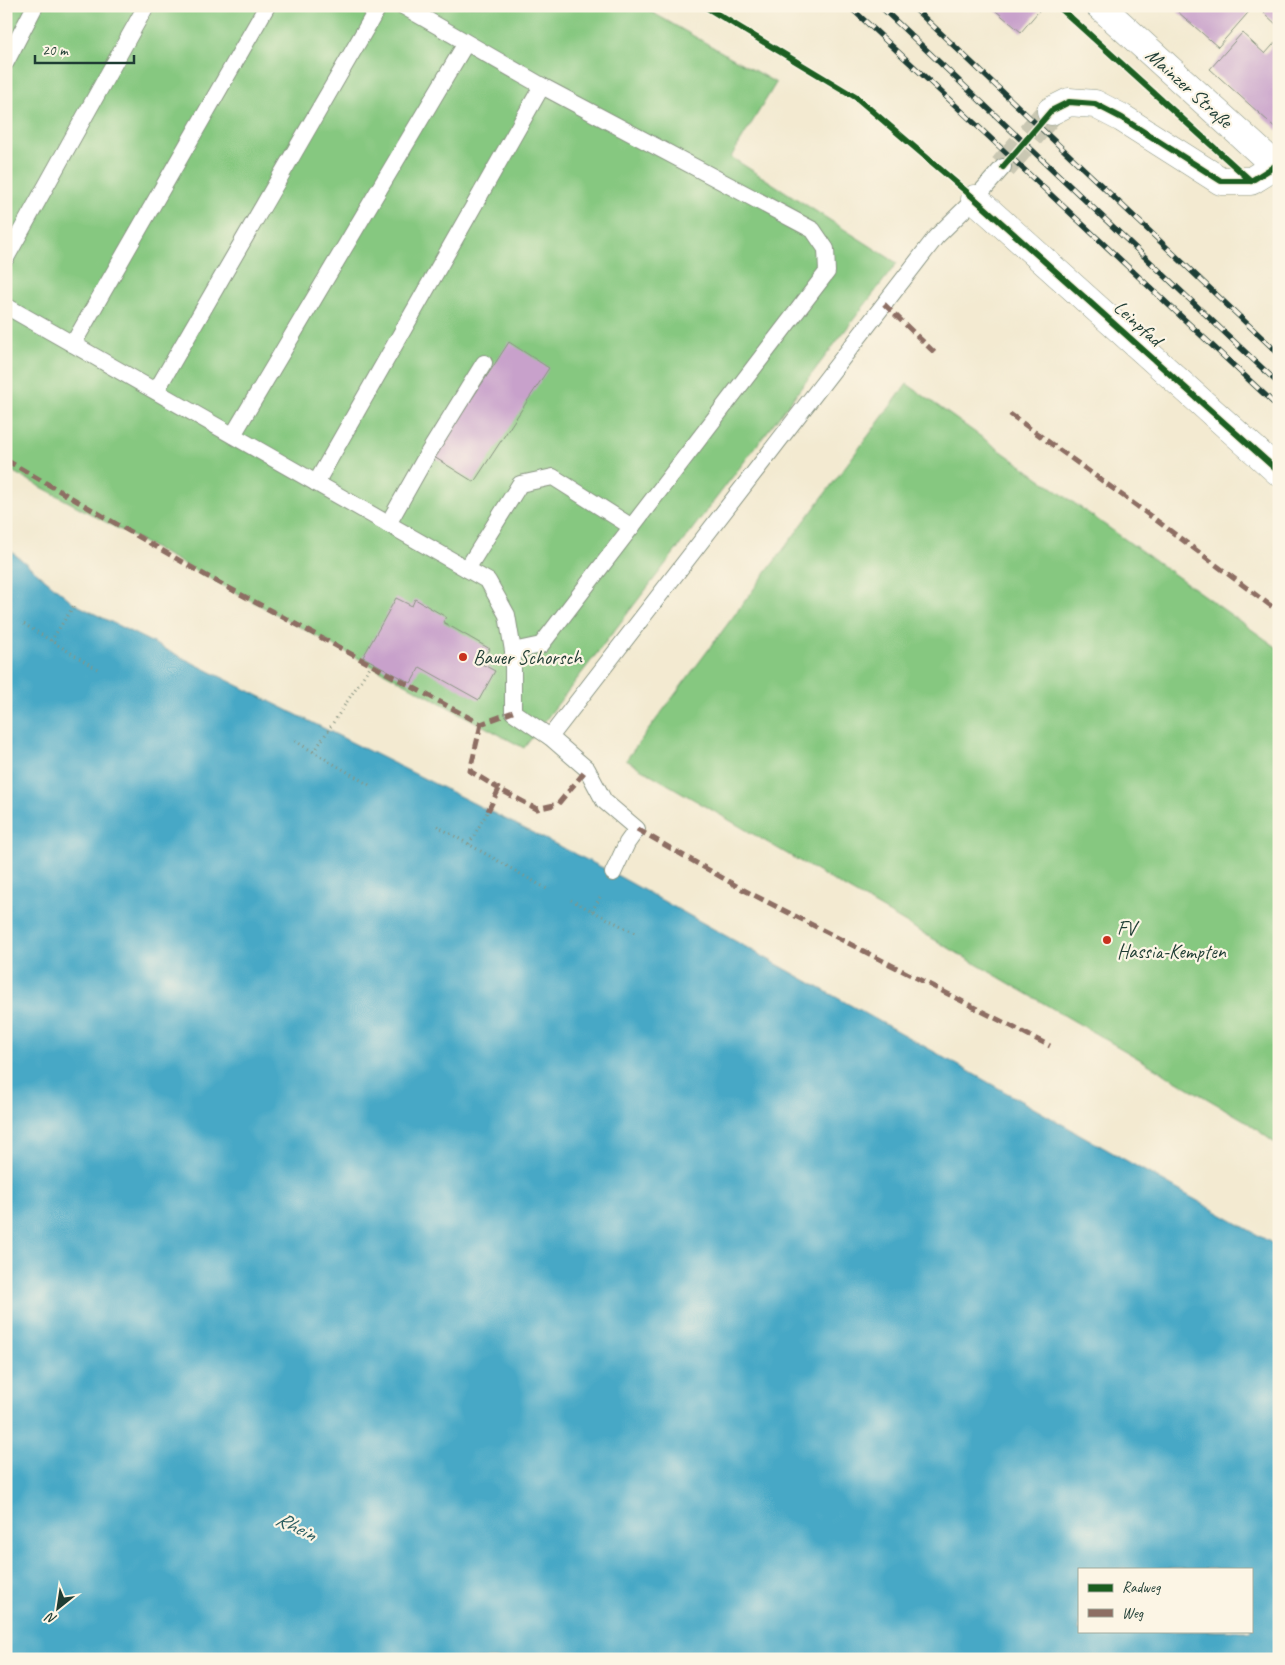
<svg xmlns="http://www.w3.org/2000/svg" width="1285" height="1665" font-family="Caveat,sans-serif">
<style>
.green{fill:#86c880;stroke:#52825a}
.water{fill:#46a8c6;stroke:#32727d;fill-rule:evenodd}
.building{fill:#c8a1cb}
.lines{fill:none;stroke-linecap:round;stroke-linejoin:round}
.street-tunnel{stroke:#c9c7b2;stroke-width:28;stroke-dasharray:28 14;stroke-linecap:butt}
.lane-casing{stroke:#899482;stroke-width:18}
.street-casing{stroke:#899482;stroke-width:29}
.secondary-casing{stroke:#899482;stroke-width:29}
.path{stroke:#899482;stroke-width:3;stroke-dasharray:1 4;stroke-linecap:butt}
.lane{stroke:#fff;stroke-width:16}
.street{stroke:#fff;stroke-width:28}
.secondary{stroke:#fff;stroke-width:28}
.rail-casing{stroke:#1f3d34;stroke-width:5.5}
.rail{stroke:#fcf5e5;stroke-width:4;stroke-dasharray:11;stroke-linecap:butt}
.quiet{stroke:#8d6e63;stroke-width:5;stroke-dasharray:10 5;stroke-linecap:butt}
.cycleway-casing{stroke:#fcf5e5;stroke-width:9}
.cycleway{stroke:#1b5e20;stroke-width:6}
.poi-dot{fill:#c8321e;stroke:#fcf5e5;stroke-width:2}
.labels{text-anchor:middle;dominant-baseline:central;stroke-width:4.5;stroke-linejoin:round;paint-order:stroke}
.street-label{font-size:20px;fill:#1f3d34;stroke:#fcf5e5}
.poi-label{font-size:20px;fill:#1f3d34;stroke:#fcf5e5;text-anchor:start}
.water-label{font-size:21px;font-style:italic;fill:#2b5d60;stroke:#fcf5e5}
</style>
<rect width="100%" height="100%" fill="#fcf5e5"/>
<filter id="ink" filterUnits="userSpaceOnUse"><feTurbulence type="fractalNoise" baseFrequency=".02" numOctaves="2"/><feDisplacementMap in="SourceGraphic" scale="10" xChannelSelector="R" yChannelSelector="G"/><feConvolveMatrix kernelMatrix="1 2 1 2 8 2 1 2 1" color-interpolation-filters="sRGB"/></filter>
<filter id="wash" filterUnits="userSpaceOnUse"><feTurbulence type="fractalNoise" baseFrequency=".0096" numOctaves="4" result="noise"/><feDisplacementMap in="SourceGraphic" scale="20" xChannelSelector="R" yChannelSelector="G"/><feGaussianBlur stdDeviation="1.12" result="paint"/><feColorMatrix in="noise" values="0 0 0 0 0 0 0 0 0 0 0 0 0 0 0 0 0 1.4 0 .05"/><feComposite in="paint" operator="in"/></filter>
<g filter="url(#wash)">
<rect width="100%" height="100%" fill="#f3ead1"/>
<g class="green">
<path d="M6,6H641L776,83L731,157L897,263L524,748L6,468Z"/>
<path d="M907,384L1279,649V1146L1244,1120L626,760Z"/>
</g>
<path class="water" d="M6,547L75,604L613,873L940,1055L1279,1247V1659H6ZM1079,1569H1251V1631H1079Z"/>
<g id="blocks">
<g class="building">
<path d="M990,6H1043L1021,32Z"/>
<path d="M1184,6H1254L1218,47L1178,12Z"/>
<path d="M1270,6H1279V27L1264,13Z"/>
<path d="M1242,33L1265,54L1279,38V131L1210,69Z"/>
<path d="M509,342L549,368L474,482L434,457Z"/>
<path d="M396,598L412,606L415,599L446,617L443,622L490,649L482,664L495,671L479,700L420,667L411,683L363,657Z"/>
</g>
</g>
</g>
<g filter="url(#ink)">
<use href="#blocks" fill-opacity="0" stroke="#899482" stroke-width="1"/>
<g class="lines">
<path class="street-tunnel" d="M1003,167L1051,111"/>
<g class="lane-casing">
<g id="lane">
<path d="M403,6L542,86L813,230L826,249L827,272L541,645L513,651"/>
<path d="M6,62L35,6"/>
<path d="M6,258L146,6"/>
<path d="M6,306L488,581L507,615L513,651V712L550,737L587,769L604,801L637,829L627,843L613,873"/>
<path d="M73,344L267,6"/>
<path d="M156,391L379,6"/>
<path d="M233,435L466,43"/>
<path d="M316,483L542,86"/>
<path d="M388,524L427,455L484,363"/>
<path d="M467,569L520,484L553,477L632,527"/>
<path d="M550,737L936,237L975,199L1003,167"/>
</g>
</g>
<g class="street-casing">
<g id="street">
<path d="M1051,111L1069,102L1095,104L1122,118L1221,181H1251L1275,166"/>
<path d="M975,199L1279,472"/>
</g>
</g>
<g class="secondary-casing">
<path id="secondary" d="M1100,6L1279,169"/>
</g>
<g class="path">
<path d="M24,624L97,669"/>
<path d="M51,641L75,604"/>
<path d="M295,741L371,786"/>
<path d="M314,752L371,665"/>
<path d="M437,826L547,889"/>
<path d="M469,844L488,811"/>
<path d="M571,900L637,934"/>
<path d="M592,911L602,894"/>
</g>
<use href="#lane" class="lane"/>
<use href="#street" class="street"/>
<use href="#secondary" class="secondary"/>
<g class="rail-casing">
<g id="rail">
<path d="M849,6L1279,408"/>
<path d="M880,6L1279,384"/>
<path d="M912,6L1279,354"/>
</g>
</g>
<use href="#rail" class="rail"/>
<g class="quiet">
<path d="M884,304L937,355"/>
<path d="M1010,414L1137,506L1279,612"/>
<path d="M6,460L205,575L481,724L513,712"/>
<path d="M481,724L470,771L499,789"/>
<path d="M488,811L499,789L537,809L558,804L587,769"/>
<path d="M637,829L742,889L1050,1046"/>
</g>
<g class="cycleway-casing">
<g id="cycleway">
<path d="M704,6L857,98L975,199L1279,472"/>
<path d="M1058,6L1251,181"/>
<path d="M1003,167L1051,111L1069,102L1095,104L1122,118L1221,181H1251L1275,166"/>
</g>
</g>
<use href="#cycleway" class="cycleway"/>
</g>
</g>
<g class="poi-dot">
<circle cx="463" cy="657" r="5"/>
<circle cx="1107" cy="940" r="5"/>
</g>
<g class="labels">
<g class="street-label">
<text transform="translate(1189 88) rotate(42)">Mainzer Straße</text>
<text transform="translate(1138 323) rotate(42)">Leinpfad</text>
</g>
<g class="poi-label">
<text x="473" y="657">Bauer Schorsch</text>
<text x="1117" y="928">FV<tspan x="1117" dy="23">Hassia-Kempten</tspan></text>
</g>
<g class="water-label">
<text transform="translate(296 1526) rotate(26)">Rhein</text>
</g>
</g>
<rect width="1285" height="1665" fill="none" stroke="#fcf5e5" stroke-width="25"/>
<rect x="1078" y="1568" width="175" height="65" fill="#fcf5e5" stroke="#a4ab9e"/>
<rect x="1088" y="1584" width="25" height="8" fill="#1b5e20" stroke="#a4ab9e"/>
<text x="1122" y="1592" font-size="15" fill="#1f3d34">Radweg</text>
<rect x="1088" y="1609" width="25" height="8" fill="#8d6e63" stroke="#a4ab9e"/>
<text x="1122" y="1618" font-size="15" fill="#1f3d34">Weg</text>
<g transform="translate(58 1608) rotate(210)" stroke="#fcf5e5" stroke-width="4" paint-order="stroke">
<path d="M0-4L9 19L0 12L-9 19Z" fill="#1f3d34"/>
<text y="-8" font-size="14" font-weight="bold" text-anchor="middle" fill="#1f3d34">N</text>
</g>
<path d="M35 55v8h99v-8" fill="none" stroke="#1f3d34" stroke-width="2.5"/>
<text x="42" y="55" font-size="15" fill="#1f3d34" stroke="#fcf5e5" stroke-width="4" paint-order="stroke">20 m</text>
</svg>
